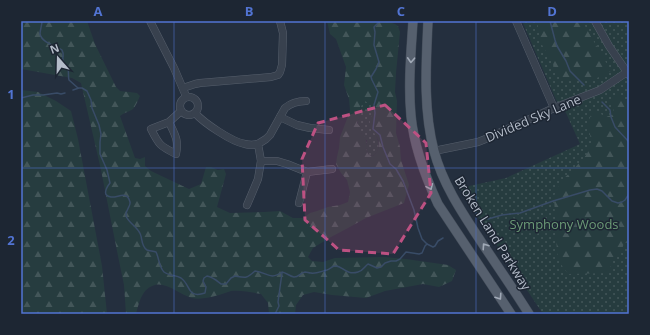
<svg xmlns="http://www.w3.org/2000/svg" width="650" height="335" font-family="'Open Sans',sans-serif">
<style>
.green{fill:url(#green-dots)}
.forest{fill:url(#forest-firs);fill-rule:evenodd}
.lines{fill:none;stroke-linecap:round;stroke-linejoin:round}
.stream{stroke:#394c67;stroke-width:1.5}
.minor-casing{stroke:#565f6c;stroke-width:8}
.major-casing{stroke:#414a57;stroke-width:10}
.minor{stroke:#38414e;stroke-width:7}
.major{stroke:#56606e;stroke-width:9}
.oneway{stroke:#a1aab7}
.marked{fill:#bd5182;fill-opacity:0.2;stroke:#bd5182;stroke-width:3;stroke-dasharray:8 5;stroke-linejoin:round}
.grid{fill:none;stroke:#5274d3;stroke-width:1;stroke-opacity:0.55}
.labels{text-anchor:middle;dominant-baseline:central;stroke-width:3;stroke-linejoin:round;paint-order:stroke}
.street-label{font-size:13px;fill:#b4bcc9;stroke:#1d2633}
.park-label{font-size:13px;fill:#6b9a76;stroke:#1d2633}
.neatline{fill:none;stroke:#5274d3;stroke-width:1.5}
.grid-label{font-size:13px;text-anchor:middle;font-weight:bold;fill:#5274d3}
</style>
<defs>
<pattern id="green-dots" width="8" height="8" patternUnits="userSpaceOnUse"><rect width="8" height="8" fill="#263c3f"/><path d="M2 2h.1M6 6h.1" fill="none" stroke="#435659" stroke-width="1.8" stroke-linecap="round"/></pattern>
<pattern id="forest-firs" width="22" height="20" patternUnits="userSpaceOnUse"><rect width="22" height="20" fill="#263c3f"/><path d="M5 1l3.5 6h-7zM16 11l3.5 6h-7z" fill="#435659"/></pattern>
</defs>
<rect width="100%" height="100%" fill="#242f3e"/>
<g class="green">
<path d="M522,21H629V314H543L466,199L460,188L506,178L580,144L566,113L556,100Z"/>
<path d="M365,100C377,108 373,112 370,124C375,133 385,148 373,156L369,155C366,150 365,147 367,141C363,136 356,128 358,121C358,119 359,117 360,115C360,108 360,105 365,100Z"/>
</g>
<g class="forest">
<path d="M21,21H87L95,44L116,87L120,91L129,92L137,93L140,96C138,100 136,106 133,109C129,112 125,112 120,116L135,158L140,159L145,157V166L151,171L189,189L201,184L206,167H211L218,170L224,169L226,174L217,207L230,213L264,212L280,211L293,218H303L310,213L317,211L328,207L340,205L348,202L350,192L347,180L341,173L336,164L337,157L339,148L340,137L347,119L350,110L349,99L344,85L346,67L336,39L330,34L327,21H385L395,24L398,26L400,32L396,73L395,92L397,101L396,133L400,147L401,160L409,185L404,203L366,218L348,228L331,237L313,248L308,257L312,261L323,262L335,258L384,257L406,259L448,265L456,270L452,281L439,287L423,284L385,291L366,298L332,295L314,292L303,295L296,305L295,314H269L268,303L261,294C251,292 241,290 231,291C227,292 223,294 219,295C211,297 200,300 192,298C180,295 167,282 155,285C142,288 139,303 136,314H126L124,285L117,251L101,170L81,83L72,78L21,69ZM365,101L372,106C374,114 369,118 370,125C371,130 374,132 376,136C381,142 379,152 373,156L369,155C362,146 371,140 361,133V128L357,123L360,116V107L362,105L363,102Z"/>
<path d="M537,21H582L611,71L595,79L562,80L541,43Z"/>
<path d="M21,90L38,92L56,101L71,111L78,139L102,266L107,314H21Z"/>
<path d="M618,95L629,107V238L615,256L608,273L569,274L563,268L557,253L554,196L561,181L573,170L587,154L592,142C588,129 586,122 594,110L606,117L614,114L612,99Z"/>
</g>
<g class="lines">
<g class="stream">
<path d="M42,21C42,25 40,30 40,34C42,43 56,46 62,50C65,56 62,55 63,60C63,64 67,66 68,69C69,73 68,77 69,80L78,88"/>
<path d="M550,21L555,40L557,46L566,61L570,71L584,85"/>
<path d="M378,23L374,27L375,32L374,45L379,62L376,69L371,77L372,80L378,92L374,105L375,113L373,129L380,135L383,147L390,164L396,169L403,181L414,210L418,228L422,239L427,244"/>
<path d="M73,90L79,88H82L87,91L91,100L92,108L99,125L101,134L100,142V154L107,170L110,183C106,188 102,196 111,197C118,198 127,190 130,202C131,207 125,210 126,216C129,224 139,227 141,236C142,240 142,247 147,250C149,251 153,251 156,252C159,258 159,267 164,272C169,276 176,275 181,278C191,285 187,299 205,293L206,287L203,281L204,278L207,276C213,277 216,280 221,284H226L231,278L235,276C246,278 246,279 255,271C267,272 270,281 282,272C287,273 289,276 294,277C299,277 300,273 305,272C308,272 308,273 311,273C316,274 322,271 327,270C330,269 332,266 335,266C342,265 346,276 358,272C363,271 364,267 368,264L377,268L381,267L385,263L391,261H396L400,259L406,252L419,254L422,253L425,246L427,244L433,247L435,246L438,241L443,238"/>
<path d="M21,98L33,95H43L57,93L61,94L65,93"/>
<path d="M602,102L610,110L611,117L615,127L629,142"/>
<path d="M488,219L502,215L520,213L553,201L590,190L597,189L602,191L612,201L618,203L622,202L625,200L629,194"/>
<path d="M275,314L279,306L278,302L282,273"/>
</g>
<g class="minor-casing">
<g id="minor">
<path d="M150,21L174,68L186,96"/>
<path d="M516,21L554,108"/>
<path d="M595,21L609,46L629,75"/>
<path d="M183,88L195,84L200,83L271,77L278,75L280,72L282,65L283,33L280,21"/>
<circle cx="189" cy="106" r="9"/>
<path d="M306,101C298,101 291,103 285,108L270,135L266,139L258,144L261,161H277L287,164L307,172L332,169"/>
<path d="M195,113C204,123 232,142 245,144C249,145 254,145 258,144"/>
<path d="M280,117L297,125L310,128L329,130"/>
<path d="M169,122C175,135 179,140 176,154C160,146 159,145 151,129L169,122L181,111"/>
<path d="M434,151L478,142L488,138L554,108L600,90L627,72"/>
<path d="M299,203L307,172"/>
<path d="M247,205L258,179L261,161"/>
</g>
</g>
<g class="major-casing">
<g id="major">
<path d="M413,21C411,52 408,85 411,116C414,147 425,176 438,204L511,314"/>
<path d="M428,21C426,65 423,109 434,151C443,185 463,214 482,243C498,267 514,290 529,314"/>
</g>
</g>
<use href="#minor" class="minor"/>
<use href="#major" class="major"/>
</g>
<defs><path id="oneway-chevron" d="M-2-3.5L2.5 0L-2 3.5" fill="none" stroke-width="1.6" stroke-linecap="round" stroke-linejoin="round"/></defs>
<g class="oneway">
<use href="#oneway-chevron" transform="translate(411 60) rotate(93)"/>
<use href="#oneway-chevron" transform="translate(430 187) rotate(66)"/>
<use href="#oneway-chevron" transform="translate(485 246) rotate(-124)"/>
<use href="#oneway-chevron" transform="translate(499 297) rotate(56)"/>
</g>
<path class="marked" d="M385,105L426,143L431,193L393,254L339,250L305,220L302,159L318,123Z"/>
<path class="grid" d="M174,21V314M325,21V314M476,21V314M21,168H629"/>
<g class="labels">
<g class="street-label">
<text transform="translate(533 118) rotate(-23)">Divided Sky Lane</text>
<text transform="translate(493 233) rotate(58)">Broken Land Parkway</text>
</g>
<g class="park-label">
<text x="564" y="224">Symphony Woods</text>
</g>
</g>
<rect width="650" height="335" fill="none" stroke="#1d2633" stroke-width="44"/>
<g transform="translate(58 58) rotate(340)" stroke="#1d2633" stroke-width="3" paint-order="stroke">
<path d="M0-3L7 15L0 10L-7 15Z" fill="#b4bcc9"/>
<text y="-6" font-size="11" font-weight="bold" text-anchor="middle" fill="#b4bcc9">N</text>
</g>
<rect x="22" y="22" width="606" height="291" class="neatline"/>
<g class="grid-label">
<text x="98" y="16">A</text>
<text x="249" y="16">B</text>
<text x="401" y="16">C</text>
<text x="552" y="16">D</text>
<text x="11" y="99">1</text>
<text x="11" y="245">2</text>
</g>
</svg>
